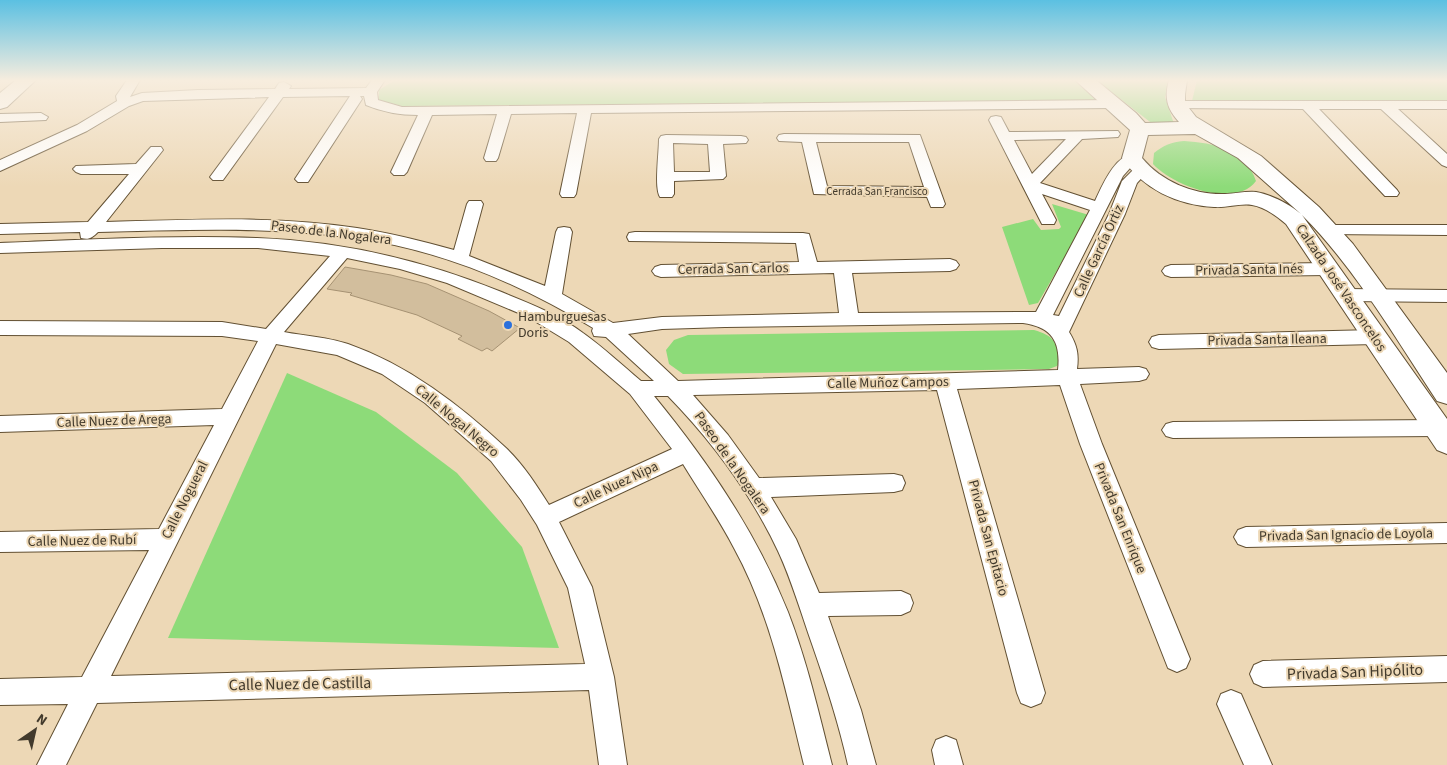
<svg xmlns="http://www.w3.org/2000/svg" width="1447" height="765" font-family="'Source Sans 3',sans-serif">
<style>
.green{fill:#8ddb79}
.building{fill:#d2be9d;stroke:#a69273}
.lines{fill:none;stroke-linecap:round;stroke-linejoin:round}
.street-casing{stroke:#625033;stroke-width:2}
.secondary-casing{stroke:#625033;stroke-width:2}
.street{fill:#fff;fill-rule:evenodd}
.secondary{fill:#fff;fill-rule:evenodd}
.poi-dot{fill:#2b70dc;stroke:#edd8b6;stroke-width:2}
.labels{text-anchor:middle;dominant-baseline:central;stroke-width:4;stroke-linejoin:round;paint-order:stroke}
.far-street-label{font-size:11px;fill:#423a2c;stroke:#edd8b6}
.street-label{font-size:14px;fill:#423a2c;stroke:#edd8b6}
.poi-label{font-size:14px;fill:#423a2c;stroke:#edd8b6;text-anchor:start}
.near-street-label{font-size:16px;fill:#423a2c;stroke:#edd8b6}
</style>
<rect width="100%" height="100%" fill="#edd8b6"/>
<g class="green">
<path d="M395,80H1075L1096,100L402,106L379,100V90Z"/>
<path d="M1096,80H1170L1165,97L1174,124L1154,125Z"/>
<path d="M1197,80H1447V101H1192Z"/>
<path d="M1184,141C1214,143 1245,149 1256,181C1235,210 1172,185 1153,164L1154,153C1164,145 1171,142 1184,141Z"/>
<path d="M1052,204L1089,215L1038,303L1029,305L1002,227L1033,219L1041,230L1059,229L1061,227Z"/>
<path d="M1034,330C1054,336 1054,340 1062,358L1057,366L1049,369L683,374L669,364L666,350L674,340L688,335Z"/>
<path d="M287,373L376,412L457,473L522,547L559,648L168,638Z"/>
</g>
<path class="building" d="M345,267L391,275L427,284L489,311L520,328L492,351L487,348L482,351L458,339L462,336L417,315L350,295L352,293L327,289Z"/>
<g class="lines">
<g class="street-casing">
<g id="street">
<path d="M127,80H140L130,97L142,93L198,90L275,89L279,83L284,82L291,86L289,89L366,88L372,80H385L377,92L378,100L402,107L1112,100L1119,104L1112,108L591,113L576,194L574,197H562L560,194L577,113L511,114L498,158L496,161H486L484,158L497,114L432,115L407,172L404,175H394L391,172L418,115C400,115 383,112 366,105L364,96H360L362,99L308,182H298L295,179L350,96L283,97L223,180H213L210,177L269,97L143,101L129,106L87,131L0,171V160L77,125L117,101L116,96Z"/>
<path d="M1176,101H1447V109H1398L1447,154V167L1442,165L1381,109H1319L1397,190L1399,193L1397,196H1385L1303,109L1171,108L1169,105L1171,102Z"/>
<path d="M41,113L48,117L46,120L0,122V114Z"/>
<path d="M996,116L1001,117L1009,132L1118,131L1120,134L1118,137L1082,139L1040,183L1095,201C1102,186 1117,150 1137,155L1139,158L1123,176L1053,315L1059,316L1109,214L1122,181L1135,168H1145L1148,171L1137,183L1125,214L1069,332C1077,345 1079,354 1077,369L1139,367L1146,369L1149,374L1146,379L1139,381L1080,384L1102,444L1190,659L1186,668L1177,672L1168,668L1080,444L1060,385L957,389L1045,693L1041,703L1031,707L1021,703L1017,693L937,390L693,395L728,435L759,478L894,474L902,476L905,483L902,490L894,492L771,497L796,539L819,593L901,591L910,595L913,603L910,611L901,615L828,616L861,710L876,765H848C839,724 826,684 812,644C801,613 792,581 778,551C751,494 712,441 668,396H654C708,462 756,532 788,612C807,661 819,714 832,765H804C786,692 771,615 734,548C719,519 700,492 683,464L559,522L592,587L614,677L627,765H599L589,690L97,703L66,765H37L68,704L0,705V679L82,677L149,550L0,552V532L159,529L214,425L0,432V416L222,409L258,341L222,336L0,335V321L222,322L266,329L330,256L258,248H162L0,253V243C85,240 171,235 257,238C340,241 422,260 499,291C528,303 558,314 583,333C604,348 622,365 641,381H654L606,337L594,336L592,331L593,328C521,284 439,249 354,238C269,226 183,230 98,232C92,238 89,240 81,238L80,232L0,234V224L88,222L129,174H81L76,172L73,169L76,166L136,164L151,147H161L163,150L106,222C189,220 274,215 357,228C390,233 422,241 454,250L467,204L469,201H481L483,204L469,256L545,286L556,232L558,228L564,227L570,228L572,232L562,294L613,323L662,317L839,313L834,273L661,277L655,275L652,271L655,267L661,265L799,262L796,243L629,241L627,237L629,233L635,232L803,233L809,234L817,262L950,259L956,261L959,265L956,269L950,271L852,273L858,313L1036,312L1090,210L1042,194L1056,220L1054,224H1042L989,120L991,117ZM1066,139L1032,174L1014,140ZM347,258L400,269L447,283L528,317L569,342L630,394L672,449L549,505C537,486 523,464 506,448C460,405 408,365 348,344C328,337 305,336 284,332ZM1023,323C1052,327 1061,342 1058,370L678,381L628,334L662,329L725,327ZM276,344L337,355L382,374L425,403L491,461L521,500L537,525L568,588L585,664L111,676Z"/>
<path d="M784,134L920,135L945,204L943,207H931L927,197L814,194L802,142L779,141L777,138L779,135ZM816,142H909L924,187L827,186Z"/>
<path d="M666,135L741,136L746,137L748,140L746,143L723,144L726,176L723,179L674,181V194L672,197H660C654,188 659,153 659,139L661,136ZM673,143L708,144L710,172H674Z"/>
<path d="M1329,225H1447V235L1323,234L1321,230L1323,226Z"/>
<path d="M1328,263L1334,265L1337,269L1334,273L1328,275L1171,277L1165,275L1162,271L1165,267L1171,265Z"/>
<path d="M1346,289L1447,290V302L1346,301L1340,299L1337,295L1340,291Z"/>
<path d="M1375,330L1382,332L1384,337L1382,342L1375,344L1159,349L1152,347L1149,342L1152,337L1159,335Z"/>
<path d="M1437,420L1444,422L1447,427L1444,434L1437,436L1173,438L1166,436L1162,430L1166,424L1173,422Z"/>
<path d="M1447,523V543L1246,547L1238,544L1234,537L1238,530L1246,527Z"/>
<path d="M1447,656V682L1263,687L1254,683L1250,674L1254,665L1263,661Z"/>
<path d="M1231,690L1241,694L1272,765H1244L1217,704L1221,694Z"/>
<path d="M946,736L956,740L963,765H935L932,750L936,740Z"/>
</g>
</g>
<g class="secondary-casing">
<g id="secondary">
<path d="M16,80H36L7,107L0,109V93Z"/>
<path d="M1075,80H1096L1136,113L1145,123L1179,122C1167,109 1164,98 1169,80H1187L1185,94V103L1196,117L1261,156L1319,207L1353,244L1447,373V404L1437,401C1396,339 1355,268 1302,215L1447,419V454L1437,450L1286,224C1277,216 1264,207 1252,205C1240,203 1227,208 1214,207C1177,205 1143,189 1122,158L1130,130ZM1195,134L1238,158L1301,214C1288,203 1272,195 1256,192C1245,191 1235,194 1225,194C1194,195 1162,182 1142,158L1148,135Z"/>
</g>
</g>
<use href="#street" class="street"/>
<use href="#secondary" class="secondary"/>
</g>
<linearGradient id="sky" x2="0" y2="1"><stop stop-color="#5bc0e2"/><stop offset="0.43" stop-color="#f7edde"/><stop offset="1" stop-color="#f7edde" stop-opacity="0"/></linearGradient>
<rect width="1447" height="187" fill="url(#sky)"/>
<circle class="poi-dot" cx="508" cy="325" r="5"/>
<g class="labels">
<g class="far-street-label">
<text x="877" y="191">Cerrada San Francisco</text>
</g>
<g class="street-label">
<text transform="translate(331 233) rotate(7)">Paseo de la Nogalera</text>
<text transform="translate(1099 251) rotate(-65)">Calle García Ortiz</text>
<text transform="translate(733 269) rotate(-1)">Cerrada San Carlos</text>
<text transform="translate(1249 270) rotate(-1)">Privada Santa Inés</text>
<text transform="translate(1341 288) rotate(56)">Calzada José Vasconcelos</text>
<text transform="translate(1267 340) rotate(-1)">Privada Santa Ileana</text>
<text transform="translate(888 383) rotate(-1)">Calle Muñoz Campos</text>
<text transform="translate(114 421) rotate(-2)">Calle Nuez de Arega</text>
<text transform="translate(457 421) rotate(40)">Calle Nogal Negro</text>
<text transform="translate(732 463) rotate(55)">Paseo de la Nogalera</text>
<text transform="translate(616 485) rotate(-25)">Calle Nuez Nipa</text>
<text transform="translate(185 500) rotate(-63)">Calle Nogueral</text>
<text transform="translate(1120 518) rotate(68)">Privada San Enrique</text>
<text transform="translate(1346 535) rotate(-1)">Privada San Ignacio de Loyola</text>
<text transform="translate(988 538) rotate(75)">Privada San Epitacio</text>
<text transform="translate(82 541) rotate(-1)">Calle Nuez de Rubí</text>
</g>
<g class="poi-label">
<text x="518" y="317">Hamburguesas<tspan x="518" dy="16">Doris</tspan></text>
</g>
<g class="near-street-label">
<text transform="translate(1355 672) rotate(-2)">Privada San Hipólito</text>
<text transform="translate(300 684) rotate(-1)">Calle Nuez de Castilla</text>
</g>
</g>
<g transform="translate(35 730) rotate(34)" stroke="#edd8b6" stroke-width="4" paint-order="stroke">
<path d="M0-4L9 19L0 12L-9 19Z" fill="#423a2c"/>
<text y="-8" font-size="14" font-weight="bold" text-anchor="middle" fill="#423a2c">N</text>
</g>
</svg>
